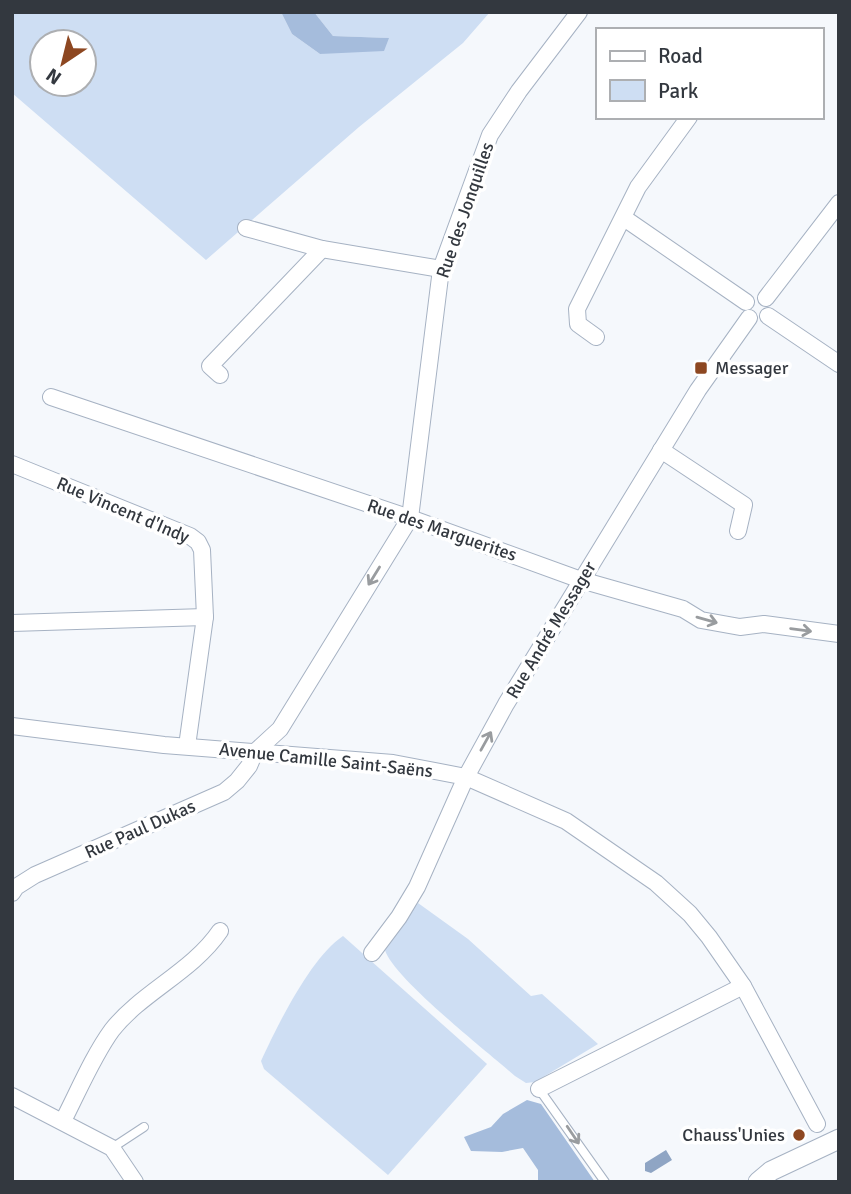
<svg xmlns="http://www.w3.org/2000/svg" width="851" height="1194" font-family="Signika,sans-serif">
<style>
.green{fill:#cedef3;fill-rule:evenodd}
.forest{fill:#a5bcdc}
.water{fill:#8fa5c4}
.lines{fill:none;stroke-linecap:round;stroke-linejoin:round}
.service-casing{stroke:#a6b2c3;stroke-width:10}
.minor-casing{stroke:#a6b2c3;stroke-width:18}
.tertiary-casing{stroke:#a6b2c3;stroke-width:21}
.service{stroke:#fff;stroke-width:8}
.minor{stroke:#fff;stroke-width:16}
.tertiary{stroke:#fff;stroke-width:19}
.oneway{stroke:#999c9f}
.poi-dot{fill:#8d4721;stroke:#fff;stroke-width:2.5}
.labels{text-anchor:middle;dominant-baseline:central;stroke-width:7;stroke-linejoin:round;paint-order:stroke}
.street-label{font-size:18px;fill:#33383f;stroke:#fff}
.poi-label{font-size:18px;fill:#33383f;stroke:#fff;text-anchor:start}
</style>
<rect width="100%" height="100%" fill="#f5f8fc"/>
<g class="green">
<path d="M12,12H281L292,34L320,54L388,38L333,36L314,12H490L463,43L359,127L206,260L12,93ZM42,42H84V84H42Z"/>
<path d="M418,903L468,939L531,996L542,994L598,1044L535,1082L526,1083L515,1076C489,1053 393,978 385,950Z"/>
<path d="M343,936L487,1064L388,1175L264,1069L261,1061C277,1026 311,957 343,936Z"/>
</g>
<g class="forest">
<path d="M281,12H314L333,36L389,38L384,51L320,54L292,34Z"/>
<path d="M527,1100L541,1104L595,1182H538V1170L523,1148L502,1152L471,1151L464,1137L491,1127L503,1114Z"/>
</g>
<path class="water" d="M666,1150L672,1160L651,1173L645,1171V1163Z"/>
<g class="lines">
<g class="service-casing">
<g id="service">
<path d="M539,1089L605,1182"/>
<path d="M112,1148L144,1127"/>
</g>
</g>
<g class="minor-casing">
<g id="minor">
<path d="M624,218L746,302"/>
<path d="M246,228L322,249L441,269"/>
<path d="M766,298L839,203"/>
<path d="M768,316L839,364"/>
<path d="M596,337L578,324L577,309L638,187L689,117"/>
<path d="M220,375L210,366L322,249"/>
<path d="M51,397L410,518L581,580L683,609L701,620L740,627L764,624L839,634"/>
<path d="M661,450L744,505L738,531"/>
<path d="M12,464L190,536L198,542L202,550L205,617L187,746"/>
<path d="M12,623L205,617"/>
<path d="M12,726L164,745L393,763L466,777L566,821L656,883L690,914L709,937L743,986L817,1124"/>
<path d="M12,893L16,887L35,875L224,792L237,781L249,766L255,752L280,729L410,518L441,269L490,135L519,91L579,12"/>
<path d="M372,953L399,917L417,887L466,777L506,704L698,390L749,318"/>
<path d="M539,1089L743,986"/>
<path d="M12,1096L112,1148L135,1182"/>
<path d="M63,1121C78,1092 93,1056 112,1030C142,992 192,972 220,931"/>
</g>
</g>
<g class="tertiary-casing">
<path id="tertiary" d="M758,1182L771,1171L839,1139"/>
</g>
<use href="#service" class="service"/>
<use href="#minor" class="minor"/>
<use href="#tertiary" class="tertiary"/>
</g>
<defs><path id="oneway-shaft" d="M-6 0H5M1.5-3L5.5 0L1.5 3" fill="none" stroke-width="1.6" stroke-linecap="round" stroke-linejoin="round" transform="scale(1.75)"/></defs>
<g class="oneway">
<use href="#oneway-shaft" transform="translate(374 576) rotate(122)"/>
<use href="#oneway-shaft" transform="translate(707 620) rotate(16)"/>
<use href="#oneway-shaft" transform="translate(801 630) rotate(8)"/>
<use href="#oneway-shaft" transform="translate(486 741) rotate(-61)"/>
<use href="#oneway-shaft" transform="translate(573 1135) rotate(56)"/>
</g>
<g class="poi-dot">
<rect x="694" y="361" width="14" height="14" rx="3.5"/>
<circle cx="799" cy="1135" r="7"/>
</g>
<g class="labels">
<g class="street-label">
<text transform="translate(465 210) rotate(-71)">Rue des Jonquilles</text>
<text transform="translate(123 510) rotate(23)">Rue Vincent d'Indy</text>
<text transform="translate(442 530) rotate(19)">Rue des Marguerites</text>
<text transform="translate(551 630) rotate(-59)">Rue André Messager</text>
<text transform="translate(326 760) rotate(6)">Avenue Camille Saint-Saëns</text>
<text transform="translate(140 829) rotate(-24)">Rue Paul Dukas</text>
</g>
<g class="poi-label">
<text x="715" y="368">Messager</text>
<text x="785" y="1135" text-anchor="end">Chauss'Unies</text>
</g>
</g>
<rect width="851" height="1194" fill="none" stroke="#33383f" stroke-width="28"/>
<rect x="596" y="28" width="228" height="91" fill="#ffffff" stroke="#adafb2" stroke-width="2"/>
<rect x="610" y="51" width="35" height="10" fill="#ffffff" stroke="#adafb2" stroke-width="2"/>
<text x="658" y="63" font-size="21" fill="#33383f">Road</text>
<rect x="610" y="80" width="35" height="21" fill="#cedef3" stroke="#adafb2" stroke-width="2"/>
<text x="658" y="98" font-size="21" fill="#33383f">Park</text>
<g transform="translate(63 63) rotate(215)"><circle r="33" fill="#ffffff" stroke="#adafb2" stroke-width="2"/>
<path d="M0-5L12 26L0 18L-12 26Z" fill="#8d4721"/>
<text y="-10" font-size="19" font-weight="bold" text-anchor="middle" fill="#33383f">N</text>
</g>
</svg>
